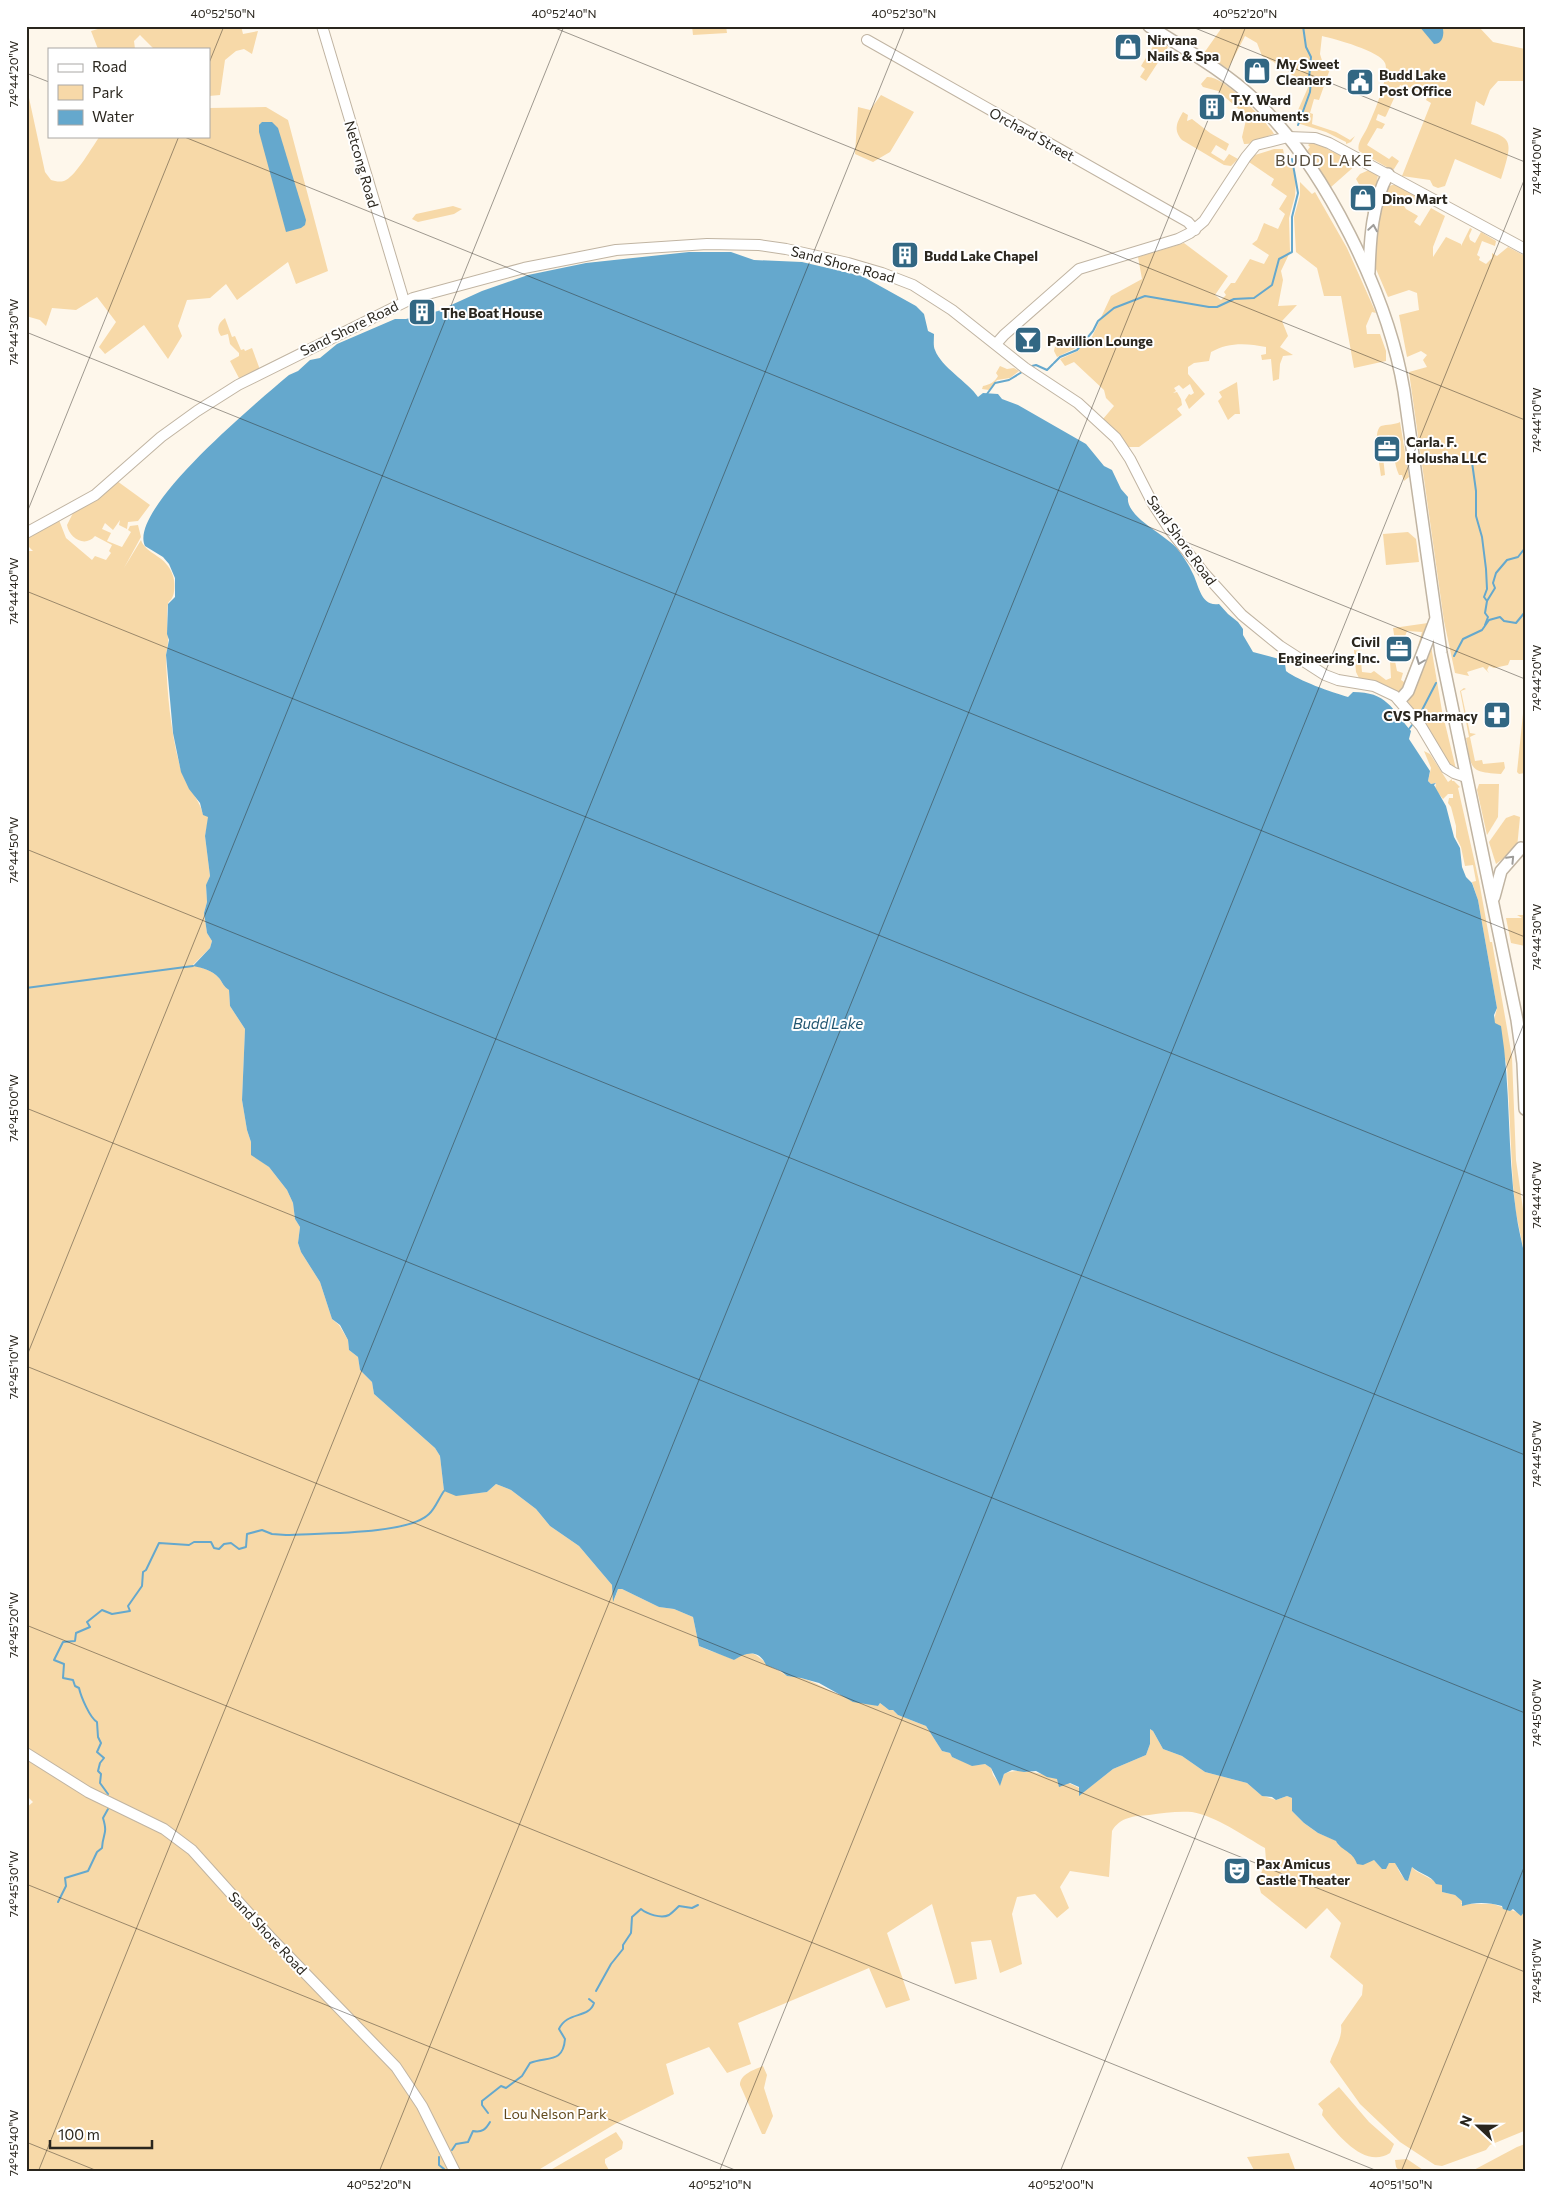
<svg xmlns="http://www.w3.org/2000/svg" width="1551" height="2198" font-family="Commissioner,sans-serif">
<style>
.green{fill:#f7d9a8}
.water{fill:#65a8cd}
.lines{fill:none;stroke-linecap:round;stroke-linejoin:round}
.stream{stroke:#65a8cd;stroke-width:2}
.secondary-casing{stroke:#c0b4a2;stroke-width:12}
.primary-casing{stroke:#c0b4a2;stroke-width:14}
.secondary{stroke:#fff;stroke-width:10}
.primary{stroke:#fff;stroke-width:11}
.oneway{stroke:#9f9d9a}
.ticks{fill:none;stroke:#2a261e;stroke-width:1;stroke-opacity:0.45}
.labels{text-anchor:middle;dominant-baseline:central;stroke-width:4;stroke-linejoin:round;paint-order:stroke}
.poi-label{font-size:14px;font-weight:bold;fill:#2a261e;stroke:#fff;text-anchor:start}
.street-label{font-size:14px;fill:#2a261e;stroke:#fff}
.park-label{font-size:14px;fill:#62491c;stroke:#fff}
.water-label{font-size:15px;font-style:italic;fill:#215570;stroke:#fff}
.quarter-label{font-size:16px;letter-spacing:1px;fill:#574d3d;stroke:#fff}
.neatline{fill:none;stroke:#2a261e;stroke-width:2}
.ticks-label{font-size:12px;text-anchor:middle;fill:#2a261e}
</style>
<rect width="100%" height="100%" fill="#fef7eb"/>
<g class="green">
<path d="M108,26H241L243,34L258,31L252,54L244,49L236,51L225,60L220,95L209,96V49H154L140,35L134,41L135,49H98L91,31Z"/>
<path d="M692,26H726L727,33L693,35Z"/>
<path d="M1223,26H1478L1493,42L1525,49V81H1498L1490,90L1484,106L1476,101L1471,124C1512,140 1515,134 1501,179L1455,159L1445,186L1438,188L1433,186L1430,180L1402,176L1431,103L1426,100L1428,96L1400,85L1386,116L1385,117L1378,114L1376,120L1385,124L1382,129L1377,128L1367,145L1389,159L1392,156L1399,161L1394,169H1390L1359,151C1356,143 1365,134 1368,126C1374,113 1390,75 1385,63C1380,51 1335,39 1322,36L1320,54L1324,67L1330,69L1319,100L1314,99L1310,113L1313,114L1312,124L1336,132L1350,140L1355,136L1351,142L1346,144V142L1326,132L1297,123L1295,117L1310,83L1292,75L1283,66L1278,67L1274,62L1262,56L1257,43L1245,36L1228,69L1204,53Z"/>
<path d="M1155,39L1168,47L1146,81L1140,77L1145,69L1141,66L1155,43Z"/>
<path d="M1207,77C1224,75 1266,121 1274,134C1264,136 1253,145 1244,144L1242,137L1246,120L1243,113L1218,91L1203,87L1201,84Z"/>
<path d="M26,84L45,172L51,180C55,181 61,183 66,180C77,174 92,147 100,136H209V108L266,107L288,120L328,271L296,284L288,262L237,300L226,284L210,298L187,300L178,326L182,336L168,359L144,325L105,354L99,347L116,322L97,297L76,310L52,308L46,326L40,320L26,316Z"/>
<path d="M881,95L914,112L890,152L873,162L855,154L858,107L870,110Z"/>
<path d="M1183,112L1188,115L1187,121L1192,119L1210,133L1229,144L1226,151L1216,145L1211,153L1224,161L1229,154L1238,159L1231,166L1224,165L1182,140C1173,130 1177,122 1183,112Z"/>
<path d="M1311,143L1322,146L1357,164L1331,187L1307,151L1310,147L1308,145Z"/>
<path d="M1274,149H1283L1284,154L1291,163L1296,180L1295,196L1289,218L1290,252L1281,271L1283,280L1278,306L1297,305L1282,321L1288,336L1280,347L1293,355L1283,356L1280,364L1279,379L1273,381L1271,359L1262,360L1261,355L1266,354V347C1247,343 1228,342 1211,352L1209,361L1194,363L1188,367V374L1205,394L1189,409L1185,400L1189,394L1191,395L1194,393L1190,384L1183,389L1179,385L1174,388L1176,391L1173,393L1177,392L1181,399L1182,405L1177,409L1182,415L1139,447H1128L1103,419L1114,406L1106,398L1104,390L1074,362L1065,366L1060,359L1078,351L1083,344L1090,341L1111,296L1142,279L1138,257L1184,243L1228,276L1215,295L1221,300L1226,295L1224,292L1231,283H1235L1250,259L1264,264L1269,255L1252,244L1257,240L1264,223L1278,229L1285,214L1279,209L1287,196L1271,185L1274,179L1249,162L1255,155Z"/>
<path d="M1369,170L1378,175L1371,220L1364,205L1369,202L1356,179L1360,174Z"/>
<path d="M1300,182L1312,194L1315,192L1347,248L1376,313L1372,312L1366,326L1367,334H1380L1386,351V361L1354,368L1341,296H1324L1317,268L1296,252L1294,217L1300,195Z"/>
<path d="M1392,185H1397L1417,196L1413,203L1411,202L1412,199L1404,196L1400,200L1406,209L1418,216L1414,222L1420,226L1431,208L1445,216L1433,247V257L1446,237L1461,244V246L1470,228L1472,229L1469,236L1470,240L1475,243L1481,232L1496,241L1495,246L1482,241L1477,255L1480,257L1479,260L1486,264L1492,258V253L1497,256L1508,247L1525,256V660H1510L1508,665L1494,668L1489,666L1487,670L1489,673L1483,667L1467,672L1469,676L1455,673L1444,621L1409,372L1427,367L1423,360L1427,355L1421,351L1407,357L1399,315L1419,310L1417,293L1409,290L1388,297L1373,262L1382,195L1386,188Z"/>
<path d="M453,206L462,209L454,214L418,222L412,219L416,214Z"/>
<path d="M225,318L232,337L235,336L241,350L244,349L245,351L252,348L259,367V370L240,380L230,361L239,356V353L230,344L228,334L221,336C216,329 218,323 225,318Z"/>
<path d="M1057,337H1069L1079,344L1074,349L1057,357L1054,351Z"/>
<path d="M1000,366L1007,369L1014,368L1019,371L1010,378L997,380L989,390L982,389L983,386C989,385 995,382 998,376L996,373Z"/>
<path d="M1237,382L1240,414H1235L1228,420L1218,401L1222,397L1219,392Z"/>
<path d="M1400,422L1409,477L1404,481L1402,475H1399C1393,463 1395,447 1389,435L1381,438L1385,475L1381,476C1380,465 1372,431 1381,426C1387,424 1395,425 1400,422Z"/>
<path d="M117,481L150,505L138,521L128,522L127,529L119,525L120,520L113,530L105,523L102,529L111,533L107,541L122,547L131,532L128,530L130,526L138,525L141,537L124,568L141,540C146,555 167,555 173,576C175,581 175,594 172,598C170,602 169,600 168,604C166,615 168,630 168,641C168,647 166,652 166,657C167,694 171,735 181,770C186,787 199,798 203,814L209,816L205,836L210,876L206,886L207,902L204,913L207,933L212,941L210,948L193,965C202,968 212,970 219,978C223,983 223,986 229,990L230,1006L245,1029L242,1100L247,1130L251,1142V1154L269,1167L287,1190L293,1203L295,1219L300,1227L298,1243L301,1252L320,1282L332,1319L339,1325L348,1340L349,1350L358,1357L360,1370L372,1382L374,1394L435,1448L440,1456L444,1491L468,1494L487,1492L496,1484L511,1490L536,1509L550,1526L579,1546L612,1585L614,1600L618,1589H622L659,1607L674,1609L693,1617L699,1646C711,1652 723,1654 734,1660C756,1645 756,1658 773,1668C778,1671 782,1672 787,1676C810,1678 816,1684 835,1693C848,1699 864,1702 878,1706L880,1703L889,1710H893L898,1715L926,1726L942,1751L950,1753L952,1757L972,1765L985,1764L991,1768L993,1775L1000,1785L1004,1774C1022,1765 1061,1778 1079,1788L1080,1795L1113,1769L1146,1755L1150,1744V1729L1153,1731L1163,1749L1182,1756L1205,1772L1247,1783L1261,1795L1276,1800L1287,1796L1292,1798V1811L1304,1823L1318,1833L1337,1841L1338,1845L1347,1849L1351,1855L1368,1861L1374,1860L1381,1867L1389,1863H1396C1397,1869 1403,1879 1408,1881L1412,1867L1416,1871L1442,1885V1892L1455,1895L1463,1901L1461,1904H1493L1523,1914L1525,1911L1524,2131L1490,2145L1486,2150L1442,2166L1435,2165L1400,2142L1360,2104L1330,2062C1334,2049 1343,2038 1341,2025L1362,1995L1363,1985L1330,1957L1341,1923L1327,1908L1306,1929L1261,1893L1258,1882L1266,1860L1265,1848C1244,1836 1216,1816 1192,1812C1177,1811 1163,1813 1149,1815C1134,1816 1120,1817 1112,1831L1109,1877L1070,1871L1060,1887L1069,1908L1057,1918L1035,1894L1017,1897L1012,1914L1022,1964L1000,1973L991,1940L971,1942L977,1979L955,1984L932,1904L887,1933L910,2000L886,2008L869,1968L738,2023L751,2064L727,2073L709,2047L666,2064L674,2094L615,2124L535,2172H26V1808L33,1802L26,1795V551H33L26,544V537L59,520L66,538L92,560L95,556L106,560L111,553L109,551L112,545L95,536C85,548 69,538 67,525L73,513L101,496Z"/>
<path d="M1408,532L1416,539L1419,562L1386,565L1383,534Z"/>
<path d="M1428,623L1419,651L1417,649L1422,632L1407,631L1404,639L1395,641L1393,628Z"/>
<path d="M1431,646L1442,711L1456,769L1446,761L1431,732L1408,702Z"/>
<path d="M1354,650L1360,651L1362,672L1371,673L1374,671L1386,680L1391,678L1390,661H1395L1397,671L1403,673L1401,680L1404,682L1413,659L1416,658L1404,690L1398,692L1379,684L1359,678L1356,672Z"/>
<path d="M1464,688L1466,689L1461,691L1470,733L1476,734L1470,737L1475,761L1482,760L1483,764L1504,762L1505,768L1501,774C1468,772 1472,769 1466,738L1469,737L1460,691Z"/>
<path d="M1525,694V773L1519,774L1517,772Z"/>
<path d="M1424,751L1430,754L1448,782L1452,779V781H1454L1460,787L1458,788L1479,881L1490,942H1492L1512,1057L1516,1160L1525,1223V1257L1516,1213L1513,1185L1507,1066L1494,1020L1497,1008L1478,900L1472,882L1476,881L1473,865L1465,866L1461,847L1456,837V826L1451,807L1448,803L1449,798H1453V794H1448L1443,799L1435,789L1436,783L1431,784L1428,781L1431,768Z"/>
<path d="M1479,784H1499L1498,817L1487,835L1477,790Z"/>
<path d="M1514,815L1520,817L1517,848L1496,864L1489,842L1506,818Z"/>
<path d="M1517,915H1525V946L1511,943L1506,918H1522Z"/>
<path d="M763,2066L767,2075L764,2088L773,2116L765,2134H762L740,2085C740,2074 754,2070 763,2066Z"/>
<path d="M1339,2087L1369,2122L1394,2144L1390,2153C1365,2169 1339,2136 1325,2119L1322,2115L1323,2110L1318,2104Z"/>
<path d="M616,2132L623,2142L622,2149L605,2159V2163L610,2172H547Z"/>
<path d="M1525,2144V2172H1470L1517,2147Z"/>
<path d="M1289,2153L1296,2172H1255L1247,2157Z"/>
<path d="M1407,2159L1426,2172H1400L1396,2167L1395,2160Z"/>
</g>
<g class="water">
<path d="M1419,26H1442C1445,33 1443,44 1434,44Z"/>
<path d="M262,122H272L278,128L306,220L305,225L301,228L286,232L259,132V125Z"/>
<path d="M689,252H731L754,260L802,262L862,276L916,306L924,314L928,331L934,334C934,339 933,346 935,350C941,367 968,382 978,397L983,393L998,394L1002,399L1018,405L1086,444L1104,466L1112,470L1121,489L1128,497C1125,518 1171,537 1180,552C1184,558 1189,565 1192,572C1199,584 1200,607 1219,604L1228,614L1238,622L1243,629V635L1253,652L1279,659L1285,664L1286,671C1299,681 1331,692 1348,697L1353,692C1387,692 1391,708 1411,731L1409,739L1430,771L1428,781L1431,784L1436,783L1434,785L1446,806L1454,837L1460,848L1462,867L1466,877L1472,883L1478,900L1497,1008L1494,1015L1495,1023L1501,1026C1511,1088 1507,1150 1516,1212C1518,1227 1522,1243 1525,1257V1911L1521,1916L1513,1909L1510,1911L1503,1909L1502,1906C1488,1902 1474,1902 1462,1906V1901L1455,1895L1442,1892V1885L1436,1884C1431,1875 1419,1874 1412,1867L1408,1881L1405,1880L1395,1863H1389L1386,1869H1382L1374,1860L1363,1865L1357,1864C1353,1851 1340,1850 1336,1841L1318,1833L1304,1823L1292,1811V1798L1287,1796L1276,1800L1272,1797L1262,1796L1247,1783L1205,1772L1182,1756L1163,1749L1153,1731L1150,1729V1744L1146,1755L1113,1769L1079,1796V1787L1070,1783L1059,1787L1057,1779L1047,1777L1036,1771L1024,1772L1012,1770L1004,1774L1000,1786L991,1768L985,1764L972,1766L952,1757L950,1753L942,1751L926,1726L898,1715L893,1710H889L880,1703L878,1706L853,1702L819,1683L801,1678L787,1676L781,1671L766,1665C759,1649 746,1652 734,1660L699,1646L693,1617L674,1609L659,1607L622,1589H618L613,1602L612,1585L579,1546L550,1526L536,1509L511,1490L496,1484L487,1492L456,1496L444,1491L440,1456L435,1448L374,1394L372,1382L360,1370L358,1357L349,1350L348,1340L340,1325L332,1319L320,1282L301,1252L298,1243L300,1227L295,1219L293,1203L287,1190L269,1167L251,1155V1142L247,1130L242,1100L245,1029L230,1006L229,990C223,986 223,983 219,978C212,970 202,968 193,966L210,948L212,941L207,933L204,913L207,902L206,885L210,876L205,836L208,817L203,815L200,803L189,789L181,772L173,733L166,655L169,640L167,634L168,604L175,597V578L169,564L163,557L145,546C127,509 262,398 289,375L298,371L310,360L320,358L337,344L395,319H406L438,311L482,291L528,275L586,263Z"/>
</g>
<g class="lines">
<g class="stream">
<path d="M1298,125L1310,92L1311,80L1309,78L1311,57L1306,47L1303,26"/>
<path d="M1054,363L1060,357L1077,350L1093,331L1098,321L1114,308L1145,296L1209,307H1217L1234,299L1254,298L1272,285L1279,259L1292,252V217L1298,193L1292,159"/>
<path d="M1032,366L1036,365L1047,370L1053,364"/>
<path d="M987,394L995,383L1009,380L1022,372"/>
<path d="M1471,455L1476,491V516L1482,537L1486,569L1487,589L1484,597L1487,601"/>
<path d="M1485,625L1488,617L1485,613L1487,601L1495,588L1493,583L1496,573L1507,560L1518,557L1525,548"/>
<path d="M1454,656L1463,639L1482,630L1489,620L1500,617L1504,621L1516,623L1525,612"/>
<path d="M1420,714L1436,683"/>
<path d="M1409,729L1412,725"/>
<path d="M26,988L193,966"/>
<path d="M108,1794L100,1783L101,1774L98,1771L100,1763L104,1758L97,1752L101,1743L98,1737L97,1722C90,1718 81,1697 79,1688L75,1686L73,1680L63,1678L64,1664L54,1660L63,1642L75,1641L76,1633L90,1627L87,1622L102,1610L112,1614L130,1611L128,1606L142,1586L143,1572L146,1570L159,1543L189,1545L194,1542H211L214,1548L219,1549L224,1544L231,1543L239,1549L246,1547L247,1534L262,1530L272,1534L286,1535C318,1533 408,1535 429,1514C435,1509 439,1498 444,1491"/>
<path d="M58,1902L66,1886L65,1878L88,1871L97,1852L102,1848C103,1832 108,1835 103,1818L108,1809"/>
<path d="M596,1991L611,1964L623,1949V1945L631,1933L632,1917L641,1909C647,1914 661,1919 669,1915C672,1913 676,1909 679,1906L692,1908L698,1905"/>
<path d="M488,2113L482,2105V2101L501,2086L506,2088L522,2076L530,2063C547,2056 563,2064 565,2039L559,2029C567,2011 589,2019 594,2003L589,1999"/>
<path d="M452,2150L456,2144L468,2142L473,2131C482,2133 486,2129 490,2122"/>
<path d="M439,2157V2165L444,2169L443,2172"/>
</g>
<g class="secondary-casing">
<g id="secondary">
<path d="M322,26L404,301"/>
<path d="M867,40L1188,222L1195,230"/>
<path d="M996,344L1004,335L1079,269L1178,239L1190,233L1204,221L1246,157L1256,145L1288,137L1315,138L1329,143L1525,249"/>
<path d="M26,533L95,495L161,437L197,411L238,385L413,298L524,268L616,250L707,244L759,245L786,249L848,263L882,273L913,285L952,310L1025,368L1078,403L1116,438L1130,459L1153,504L1170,530L1204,573L1242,615L1280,646L1325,675L1338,680L1374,686L1395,696L1421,726L1446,768L1454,773L1466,777"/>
<path d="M26,1753L88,1792L164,1829L192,1850L272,1939L396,2067L422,2106L455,2172"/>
</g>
</g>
<g class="primary-casing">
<g id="primary">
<path d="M1149,26C1185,49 1224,71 1255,100C1325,167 1388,295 1404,391L1441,653L1517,1020L1523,1063L1525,1109"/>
<path d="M1369,272C1370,240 1372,203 1388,174"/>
<path d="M1400,700L1408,691L1435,621"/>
<path d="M1494,897L1501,871L1521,848"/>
</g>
</g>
<use href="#secondary" class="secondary"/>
<use href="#primary" class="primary"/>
</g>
<defs><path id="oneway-chevron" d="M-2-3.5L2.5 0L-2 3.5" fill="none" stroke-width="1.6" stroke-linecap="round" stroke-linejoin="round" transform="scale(1.25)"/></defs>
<g class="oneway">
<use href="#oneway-chevron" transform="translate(1373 228) rotate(-81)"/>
<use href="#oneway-chevron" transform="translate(1420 661) rotate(111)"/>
<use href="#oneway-chevron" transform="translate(1511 859) rotate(-46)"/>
</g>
<path class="ticks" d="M550,26L1525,420M1190,26L1525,162M209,63L224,26M26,73L49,82M182,136L1525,679M26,332L1525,937M26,515L179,136M26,591L1525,1196M26,849L1525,1455M26,1108L1525,1713M26,1358L564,26M26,1366L1525,1972M26,1625L1380,2172M26,1884L740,2172M26,2142L100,2172M38,2172L905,26M379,2172L1246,26M719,2172L1525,178M1060,2172L1525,1021M1401,2172L1525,1865"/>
<defs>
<g id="shop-square" transform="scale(1.4375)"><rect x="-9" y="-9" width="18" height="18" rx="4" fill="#326783" stroke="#fff"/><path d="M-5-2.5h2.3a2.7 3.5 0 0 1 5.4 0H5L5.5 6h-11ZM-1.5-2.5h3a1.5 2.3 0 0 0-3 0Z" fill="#fff"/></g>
<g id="civic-square" transform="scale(1.4375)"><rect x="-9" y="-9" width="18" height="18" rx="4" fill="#326783" stroke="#fff"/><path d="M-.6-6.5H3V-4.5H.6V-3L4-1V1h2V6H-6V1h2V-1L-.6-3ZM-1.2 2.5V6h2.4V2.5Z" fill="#fff"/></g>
<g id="building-square" transform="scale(1.4375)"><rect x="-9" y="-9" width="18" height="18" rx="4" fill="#326783" stroke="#fff"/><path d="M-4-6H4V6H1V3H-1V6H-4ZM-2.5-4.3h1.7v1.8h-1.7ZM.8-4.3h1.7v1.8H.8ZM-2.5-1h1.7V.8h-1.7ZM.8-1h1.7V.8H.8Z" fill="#fff"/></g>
<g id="bar-square" transform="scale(1.4375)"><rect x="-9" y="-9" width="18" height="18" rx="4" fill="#326783" stroke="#fff"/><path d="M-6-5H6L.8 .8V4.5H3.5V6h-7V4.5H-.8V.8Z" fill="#fff"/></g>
<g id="office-square" transform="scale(1.4375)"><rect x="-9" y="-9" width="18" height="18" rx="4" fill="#326783" stroke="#fff"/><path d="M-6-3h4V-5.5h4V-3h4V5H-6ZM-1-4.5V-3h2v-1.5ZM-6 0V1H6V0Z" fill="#fff"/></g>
<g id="pharmacy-square" transform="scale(1.4375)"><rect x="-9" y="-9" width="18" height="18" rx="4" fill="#326783" stroke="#fff"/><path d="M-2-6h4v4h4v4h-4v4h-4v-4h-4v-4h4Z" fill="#fff"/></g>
<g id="theatre-square" transform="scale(1.4375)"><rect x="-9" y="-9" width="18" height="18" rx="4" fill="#326783" stroke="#fff"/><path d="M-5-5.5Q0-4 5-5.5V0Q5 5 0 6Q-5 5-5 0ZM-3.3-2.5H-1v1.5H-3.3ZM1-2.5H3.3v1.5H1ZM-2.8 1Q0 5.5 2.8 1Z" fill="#fff"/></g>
</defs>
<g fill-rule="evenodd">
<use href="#shop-square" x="1128" y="47"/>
<use href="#shop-square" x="1257" y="71"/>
<use href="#civic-square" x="1360" y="82"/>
<use href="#building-square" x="1212" y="107"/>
<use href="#shop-square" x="1363" y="198"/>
<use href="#building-square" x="905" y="255"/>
<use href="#building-square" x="422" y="312"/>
<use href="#bar-square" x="1028" y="340"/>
<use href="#office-square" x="1387" y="449"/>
<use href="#office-square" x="1399" y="649"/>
<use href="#pharmacy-square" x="1497" y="715"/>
<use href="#theatre-square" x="1237" y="1871"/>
</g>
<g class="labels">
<g class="poi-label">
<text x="1147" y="39">Nirvana<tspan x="1147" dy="16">Nails &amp; Spa</tspan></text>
<text x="1276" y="63">My Sweet<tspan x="1276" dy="16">Cleaners</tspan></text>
<text x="1379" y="74">Budd Lake<tspan x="1379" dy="16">Post Office</tspan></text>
<text x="1231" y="99">T.Y. Ward<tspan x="1231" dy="16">Monuments</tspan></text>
<text x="1382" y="198">Dino Mart</text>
<text x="924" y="255">Budd Lake Chapel</text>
<text x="441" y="312">The Boat House</text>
<text x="1047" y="340">Pavillion Lounge</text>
<text x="1406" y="441">Carla. F.<tspan x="1406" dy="16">Holusha LLC</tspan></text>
<text x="1380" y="641" text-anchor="end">Civil<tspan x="1380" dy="16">Engineering Inc.</tspan></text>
<text x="1478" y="715" text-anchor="end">CVS Pharmacy</text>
<text x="1256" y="1863">Pax Amicus<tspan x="1256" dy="16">Castle Theater</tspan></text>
</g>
<g class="street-label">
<text transform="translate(1032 134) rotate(29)">Orchard Street</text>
<text transform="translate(362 164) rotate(74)">Netcong Road</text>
<text transform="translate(843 264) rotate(15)">Sand Shore Road</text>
<text transform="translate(349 328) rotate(-26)">Sand Shore Road</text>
<text transform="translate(1182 540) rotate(54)">Sand Shore Road</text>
<text transform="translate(268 1933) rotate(47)">Sand Shore Road</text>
</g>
<g class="park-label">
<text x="555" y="2113">Lou Nelson Park</text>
</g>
<g class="water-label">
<text x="828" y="1023">Budd Lake</text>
</g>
<g class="quarter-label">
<text x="1324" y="159">BUDD LAKE</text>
</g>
</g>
<rect width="1551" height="2198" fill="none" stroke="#ffffff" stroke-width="55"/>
<rect x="48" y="48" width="162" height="90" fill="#ffffff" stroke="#aaa8a5"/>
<rect x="58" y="64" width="25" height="8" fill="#ffffff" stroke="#aaa8a5"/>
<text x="92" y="72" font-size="15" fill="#2a261e">Road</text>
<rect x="58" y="85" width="25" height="15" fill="#f7d9a8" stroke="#aaa8a5"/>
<text x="92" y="98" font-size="15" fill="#2a261e">Park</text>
<rect x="58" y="110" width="25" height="15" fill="#65a8cd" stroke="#aaa8a5"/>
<text x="92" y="122" font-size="15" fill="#2a261e">Water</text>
<g transform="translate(1478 2126) rotate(292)" stroke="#ffffff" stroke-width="4" paint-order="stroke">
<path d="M0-4L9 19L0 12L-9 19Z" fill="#2a261e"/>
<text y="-8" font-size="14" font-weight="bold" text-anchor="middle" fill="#2a261e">N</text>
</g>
<path d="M50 2140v8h102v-8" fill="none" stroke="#2a261e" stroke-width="2.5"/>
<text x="58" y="2140" font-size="15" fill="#2a261e" stroke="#ffffff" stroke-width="4" paint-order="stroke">100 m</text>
<rect x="28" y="28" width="1496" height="2142" class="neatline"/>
<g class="ticks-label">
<text x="223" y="18">40°52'50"N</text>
<text x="564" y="18">40°52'40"N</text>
<text x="904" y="18">40°52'30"N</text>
<text x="1245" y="18">40°52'20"N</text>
<text transform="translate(14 74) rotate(-90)" y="4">74°44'20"W</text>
<text transform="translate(1537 161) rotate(-90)" y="4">74°44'00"W</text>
<text transform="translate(14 332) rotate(-90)" y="4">74°44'30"W</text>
<text transform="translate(1537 420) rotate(-90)" y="4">74°44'10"W</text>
<text transform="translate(14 591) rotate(-90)" y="4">74°44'40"W</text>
<text transform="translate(1537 678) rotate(-90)" y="4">74°44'20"W</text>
<text transform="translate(14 850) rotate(-90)" y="4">74°44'50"W</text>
<text transform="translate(1537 937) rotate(-90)" y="4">74°44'30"W</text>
<text transform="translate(14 1108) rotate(-90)" y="4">74°45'00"W</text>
<text transform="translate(1537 1195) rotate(-90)" y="4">74°44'40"W</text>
<text transform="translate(14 1367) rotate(-90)" y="4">74°45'10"W</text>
<text transform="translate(1537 1454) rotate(-90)" y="4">74°44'50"W</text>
<text transform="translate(14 1625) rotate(-90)" y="4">74°45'20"W</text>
<text transform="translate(1537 1713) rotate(-90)" y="4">74°45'00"W</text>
<text transform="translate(14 1884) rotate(-90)" y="4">74°45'30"W</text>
<text transform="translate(1537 1971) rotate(-90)" y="4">74°45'10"W</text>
<text transform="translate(14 2143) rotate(-90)" y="4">74°45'40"W</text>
<text x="379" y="2189">40°52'20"N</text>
<text x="720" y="2189">40°52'10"N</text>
<text x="1061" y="2189">40°52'00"N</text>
<text x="1401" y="2189">40°51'50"N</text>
</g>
</svg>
